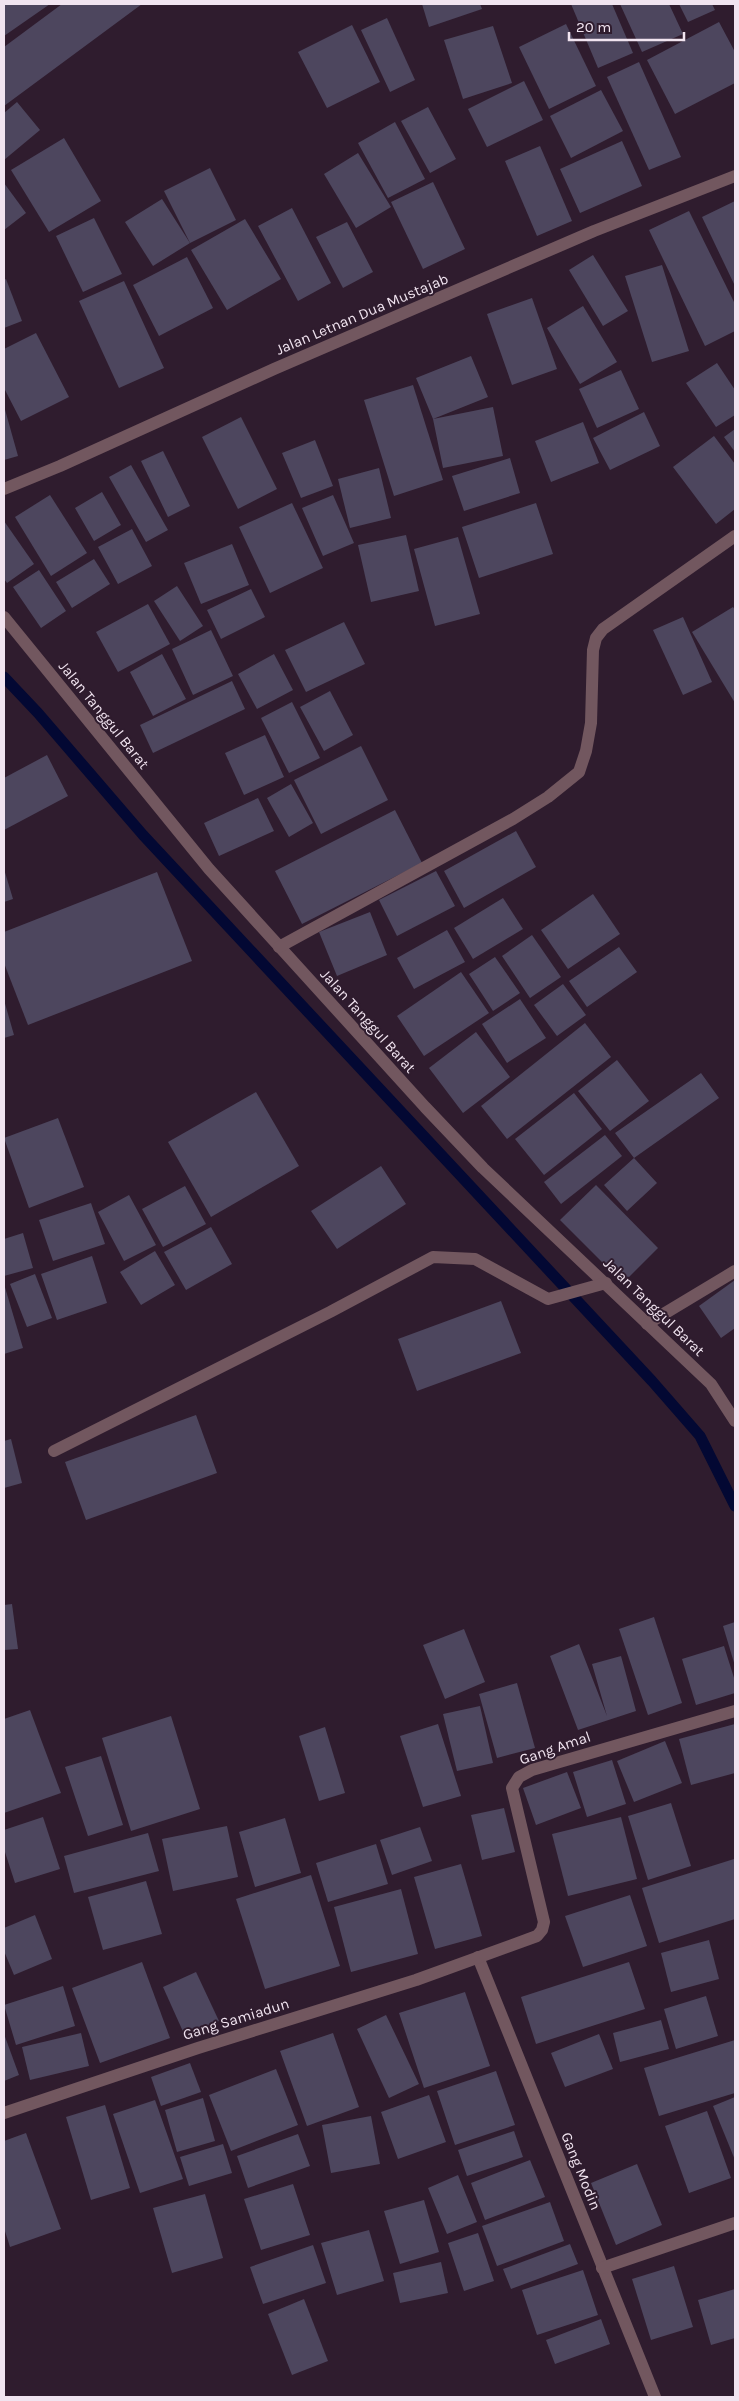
<svg xmlns="http://www.w3.org/2000/svg" width="739" height="2401" font-family="Karla,sans-serif">
<style>
.lines{fill:none;stroke-linecap:round;stroke-linejoin:round}
.stream{stroke:#030833;stroke-width:11}
.building{fill:#4d465e}
.minor{stroke:#72575f;stroke-width:12}
.labels{text-anchor:middle;dominant-baseline:central;stroke-width:4;stroke-linejoin:round;paint-order:stroke}
.street-label{font-size:15px;fill:#f1e4f0;stroke:#2f1c2e}
</style>
<rect width="100%" height="100%" fill="#2f1c2e"/>
<g class="lines">
<path class="stream" d="M4,677L38,713L143,835L652,1381L700,1436L735,1506"/>
</g>
<g class="building">
<path d="M4,4H50L4,36Z"/>
<path d="M62,4H142L4,106V47Z"/>
<path d="M422,4H480L482,9L429,27Z"/>
<path d="M571,4H612L633,53L598,68Z"/>
<path d="M620,4H669L683,34L642,52Z"/>
<path d="M679,4H712L715,10L688,22Z"/>
<path d="M387,18L415,80L390,92L361,30Z"/>
<path d="M719,22L735,52V83L675,114L647,60Z"/>
<path d="M566,24L596,86L549,109L519,47Z"/>
<path d="M352,25L380,82L327,108L298,52Z"/>
<path d="M493,26L512,83L463,99L444,40Z"/>
<path d="M639,62L681,157L649,170L607,77Z"/>
<path d="M524,81L543,120L487,147L468,109Z"/>
<path d="M601,90L623,131L571,158L550,116Z"/>
<path d="M17,102L40,130L4,160V113Z"/>
<path d="M428,107L456,159L430,173L401,121Z"/>
<path d="M395,122L425,179L388,198L358,143Z"/>
<path d="M64,138L101,201L49,232L11,170Z"/>
<path d="M622,141L642,186L580,213L560,169Z"/>
<path d="M540,146L572,221L537,236L505,161Z"/>
<path d="M358,153L391,207L356,228L324,174Z"/>
<path d="M210,168L236,220L190,243L164,191Z"/>
<path d="M433,182L465,249L423,269L391,202Z"/>
<path d="M4,183L26,213L4,230Z"/>
<path d="M162,199L190,243L153,266L125,222Z"/>
<path d="M735,201V286L702,217Z"/>
<path d="M292,208L331,283L298,301L258,226Z"/>
<path d="M689,211L735,304V331L705,346L649,230Z"/>
<path d="M94,218L122,274L83,292L56,236Z"/>
<path d="M245,219L281,279L227,310L191,250Z"/>
<path d="M347,222L373,272L343,288L316,237Z"/>
<path d="M593,255L628,311L603,326L569,270Z"/>
<path d="M187,257L213,308L159,336L133,285Z"/>
<path d="M662,265L689,351L652,362L625,276Z"/>
<path d="M6,279L22,321L4,328V280Z"/>
<path d="M124,281L164,368L119,388L79,301Z"/>
<path d="M532,298L557,369L512,385L487,314Z"/>
<path d="M583,306L617,362L580,384L547,328Z"/>
<path d="M36,333L69,397L21,421L4,388V349Z"/>
<path d="M471,356L488,397L433,419L493,407L503,456L443,468L433,419L416,378Z"/>
<path d="M717,363L735,390V415L716,427L686,383Z"/>
<path d="M621,370L639,409L597,428L579,389Z"/>
<path d="M413,385L443,480L394,496L364,400Z"/>
<path d="M4,406L18,456L4,460Z"/>
<path d="M644,412L660,446L610,470L593,438Z"/>
<path d="M241,417L277,489L238,509L202,437Z"/>
<path d="M583,422L599,463L551,482L535,441Z"/>
<path d="M735,429V452L724,437Z"/>
<path d="M714,436L735,464V509L716,524L673,467Z"/>
<path d="M315,440L333,486L301,498L282,453Z"/>
<path d="M163,451L190,506L168,517L141,461Z"/>
<path d="M510,458L520,493L464,511L452,476Z"/>
<path d="M131,465L168,530L146,542L109,477Z"/>
<path d="M379,468L391,518L350,528L338,479Z"/>
<path d="M102,492L121,525L94,541L75,508Z"/>
<path d="M50,495L87,553L51,576L15,517Z"/>
<path d="M333,495L354,543L323,556L302,508Z"/>
<path d="M292,503L323,568L270,593L239,527Z"/>
<path d="M536,503L553,554L479,578L462,527Z"/>
<path d="M4,521L34,564L7,583L4,579Z"/>
<path d="M132,529L152,566L118,584L98,547Z"/>
<path d="M406,535L419,591L371,602L358,545Z"/>
<path d="M458,537L480,614L435,626L414,549Z"/>
<path d="M232,544L249,585L201,604L184,563Z"/>
<path d="M94,559L110,584L72,608L56,582Z"/>
<path d="M39,570L66,611L41,628L13,587Z"/>
<path d="M177,586L203,626L180,641L154,601Z"/>
<path d="M251,589L265,617L221,639L207,610Z"/>
<path d="M148,604L170,644L118,672L96,632Z"/>
<path d="M733,607L735,610V703L692,632Z"/>
<path d="M683,617L712,682L683,695L653,630Z"/>
<path d="M344,622L365,664L306,692L285,650Z"/>
<path d="M211,630L233,676L193,695L172,649Z"/>
<path d="M162,654L186,699L153,716L130,672Z"/>
<path d="M274,654L293,690L257,709L238,674Z"/>
<path d="M232,681L245,709L153,753L140,725Z"/>
<path d="M330,691L353,735L324,751L300,707Z"/>
<path d="M292,702L320,758L289,773L261,718Z"/>
<path d="M265,735L284,777L244,795L225,753Z"/>
<path d="M361,746L388,800L321,834L294,780Z"/>
<path d="M47,755L68,796L4,830V778Z"/>
<path d="M291,784L313,823L289,837L267,798Z"/>
<path d="M258,798L274,831L219,856L204,823Z"/>
<path d="M395,810L422,863L302,924L275,871Z"/>
<path d="M516,831L536,867L464,908L444,871Z"/>
<path d="M4,869L13,899L4,902Z"/>
<path d="M436,871L455,906L397,936L379,900Z"/>
<path d="M157,872L192,961L28,1025L4,963V932Z"/>
<path d="M593,894L620,934L568,969L541,930Z"/>
<path d="M503,898L523,929L473,959L454,928Z"/>
<path d="M370,912L387,955L337,976L319,932Z"/>
<path d="M447,930L465,962L414,989L397,958Z"/>
<path d="M532,935L561,977L530,998L502,956Z"/>
<path d="M619,947L637,972L587,1007L569,981Z"/>
<path d="M495,957L520,993L493,1011L469,974Z"/>
<path d="M461,972L489,1013L424,1056L397,1016Z"/>
<path d="M563,984L586,1015L557,1036L534,1005Z"/>
<path d="M520,999L546,1038L507,1063L482,1024Z"/>
<path d="M4,1000L14,1035L4,1038Z"/>
<path d="M585,1023L611,1057L507,1139L481,1106Z"/>
<path d="M476,1032L510,1077L463,1113L429,1068Z"/>
<path d="M617,1060L649,1101L610,1131L578,1091Z"/>
<path d="M701,1073L719,1098L634,1158L657,1183L627,1211L604,1185L634,1158L615,1133Z"/>
<path d="M256,1092L299,1166L211,1217L168,1142Z"/>
<path d="M574,1093L602,1129L544,1175L515,1139Z"/>
<path d="M58,1118L84,1187L29,1208L4,1138Z"/>
<path d="M605,1135L622,1156L561,1204L544,1182Z"/>
<path d="M381,1166L406,1204L337,1249L311,1211Z"/>
<path d="M596,1185L658,1248L623,1283L560,1220Z"/>
<path d="M185,1186L206,1224L163,1247L142,1209Z"/>
<path d="M129,1195L156,1245L124,1261L98,1212Z"/>
<path d="M91,1203L105,1244L53,1261L39,1220Z"/>
<path d="M211,1227L232,1264L186,1290L164,1252Z"/>
<path d="M23,1233L33,1268L4,1276V1239Z"/>
<path d="M155,1251L175,1285L141,1305L120,1272Z"/>
<path d="M92,1256L107,1303L57,1320L41,1274Z"/>
<path d="M35,1274L52,1318L27,1327L10,1284Z"/>
<path d="M735,1280V1328L721,1338L699,1306Z"/>
<path d="M4,1284L23,1348L4,1354Z"/>
<path d="M501,1301L521,1353L417,1391L398,1339Z"/>
<path d="M196,1415L217,1473L86,1520L65,1462Z"/>
<path d="M11,1439L22,1483L4,1488V1441Z"/>
<path d="M12,1604L18,1649L4,1650V1605Z"/>
<path d="M654,1617L682,1703L648,1715L619,1629Z"/>
<path d="M735,1622V1666L723,1626Z"/>
<path d="M464,1629L485,1682L445,1699L423,1645Z"/>
<path d="M579,1644L607,1716L592,1664L621,1656L636,1711L578,1730L550,1656Z"/>
<path d="M724,1646L735,1681V1693L696,1705L682,1659Z"/>
<path d="M517,1683L535,1748L497,1758L479,1694Z"/>
<path d="M480,1706L493,1763L457,1771L443,1714Z"/>
<path d="M30,1710L61,1793L4,1813V1719Z"/>
<path d="M171,1716L200,1809L131,1831L102,1738Z"/>
<path d="M438,1724L461,1796L423,1807L400,1736Z"/>
<path d="M735,1724V1773L691,1785L679,1739Z"/>
<path d="M325,1727L345,1793L319,1801L299,1736Z"/>
<path d="M665,1741L682,1783L634,1802L617,1761Z"/>
<path d="M101,1756L123,1825L88,1836L65,1767Z"/>
<path d="M612,1760L626,1804L587,1817L573,1772Z"/>
<path d="M567,1772L581,1808L536,1825L523,1788Z"/>
<path d="M671,1803L691,1866L648,1880L628,1816Z"/>
<path d="M504,1808L515,1852L482,1860L471,1815Z"/>
<path d="M43,1817L60,1869L15,1883L4,1849V1830Z"/>
<path d="M621,1817L637,1879L568,1896L552,1834Z"/>
<path d="M285,1818L301,1873L255,1887L239,1832Z"/>
<path d="M227,1826L238,1877L173,1891L162,1839Z"/>
<path d="M420,1827L432,1861L392,1875L380,1840Z"/>
<path d="M148,1833L159,1871L74,1893L64,1856Z"/>
<path d="M376,1844L388,1884L328,1902L316,1863Z"/>
<path d="M734,1859L735,1919L659,1943L642,1888Z"/>
<path d="M461,1864L482,1936L435,1949L414,1877Z"/>
<path d="M311,1875L340,1966L265,1989L236,1899Z"/>
<path d="M146,1881L162,1934L103,1950L88,1897Z"/>
<path d="M401,1889L418,1954L351,1972L334,1907Z"/>
<path d="M630,1895L647,1946L583,1967L565,1916Z"/>
<path d="M35,1915L52,1959L14,1975L4,1951V1928Z"/>
<path d="M709,1940L719,1979L671,1992L661,1953Z"/>
<path d="M142,1962L170,2038L100,2063L72,1988Z"/>
<path d="M629,1962L645,2009L536,2044L521,1997Z"/>
<path d="M196,1972L219,2021L185,2036L163,1987Z"/>
<path d="M63,1986L75,2026L16,2045L4,2005Z"/>
<path d="M465,1992L490,2066L424,2088L399,2013Z"/>
<path d="M706,1996L718,2036L676,2049L664,2009Z"/>
<path d="M386,2015L419,2084L389,2098L357,2029Z"/>
<path d="M661,2020L669,2049L620,2062L613,2033Z"/>
<path d="M81,2033L89,2066L30,2080L22,2047Z"/>
<path d="M333,2033L359,2107L307,2126L280,2051Z"/>
<path d="M4,2034L19,2075L4,2081Z"/>
<path d="M599,2034L613,2069L565,2087L551,2053Z"/>
<path d="M735,2040V2093L659,2116L644,2068Z"/>
<path d="M190,2063L201,2092L161,2106L151,2077Z"/>
<path d="M276,2069L298,2125L231,2151L209,2095Z"/>
<path d="M496,2071L515,2125L455,2145L437,2091Z"/>
<path d="M429,2095L446,2142L398,2159L381,2112Z"/>
<path d="M735,2097V2160L713,2106Z"/>
<path d="M203,2098L215,2141L177,2152L165,2110Z"/>
<path d="M155,2100L183,2179L140,2193L113,2114Z"/>
<path d="M105,2105L130,2188L91,2200L66,2117Z"/>
<path d="M707,2111L731,2178L689,2193L665,2126Z"/>
<path d="M371,2116L380,2164L331,2173L322,2125Z"/>
<path d="M514,2131L523,2157L467,2176L458,2150Z"/>
<path d="M26,2133L61,2229L10,2247L4,2228V2141Z"/>
<path d="M298,2134L310,2166L248,2188L237,2156Z"/>
<path d="M223,2144L232,2173L189,2186L180,2157Z"/>
<path d="M530,2160L545,2197L485,2220L471,2183Z"/>
<path d="M637,2164L662,2225L616,2245L591,2183Z"/>
<path d="M458,2175L477,2222L447,2234L428,2188Z"/>
<path d="M293,2184L310,2235L261,2250L244,2199Z"/>
<path d="M205,2194L223,2258L172,2273L153,2208Z"/>
<path d="M424,2200L439,2252L400,2264L384,2211Z"/>
<path d="M550,2202L564,2241L497,2266L482,2226Z"/>
<path d="M369,2230L384,2281L337,2295L321,2243Z"/>
<path d="M478,2233L494,2281L464,2291L448,2243Z"/>
<path d="M570,2244L578,2264L511,2289L503,2269Z"/>
<path d="M313,2245L326,2283L263,2304L250,2267Z"/>
<path d="M441,2262L448,2293L400,2303L393,2273Z"/>
<path d="M674,2266L693,2327L651,2340L632,2279Z"/>
<path d="M583,2270L598,2315L537,2335L522,2290Z"/>
<path d="M735,2289V2338L711,2345L698,2300Z"/>
<path d="M304,2299L328,2361L292,2375L268,2314Z"/>
<path d="M601,2319L610,2344L555,2364L546,2340Z"/>
</g>
<g class="lines">
<g class="minor">
<path d="M4,489L60,466L274,369L594,231L735,176"/>
<path d="M4,617L209,869L425,1107L483,1168L711,1384L735,1421"/>
<path d="M279,947L513,819L548,797L579,772L586,751L591,723L593,650L596,638L603,629L735,536"/>
<path d="M647,1324L735,1271"/>
<path d="M54,1451L330,1312L433,1257L475,1259L548,1299L606,1283"/>
<path d="M478,1957L655,2397"/>
<path d="M4,2113L198,2048L416,1980L537,1936L542,1930L544,1922L512,1788L519,1777L532,1770L735,1711"/>
<path d="M602,2268L735,2223"/>
</g>
</g>
<g class="labels">
<g class="street-label">
<text transform="translate(362 314) rotate(-23)">Jalan Letnan Dua Mustajab</text>
<text transform="translate(104 715) rotate(51)">Jalan Tanggul Barat</text>
<text transform="translate(368 1021) rotate(48)">Jalan Tanggul Barat</text>
<text transform="translate(654 1307) rotate(44)">Jalan Tanggul Barat</text>
<text transform="translate(555 1748) rotate(-19)">Gang Amal</text>
<text transform="translate(236 2019) rotate(-17)">Gang Samiadun</text>
<text transform="translate(581 2171) rotate(68)">Gang Modin</text>
</g>
</g>
<rect width="739" height="2401" fill="none" stroke="#f1e4f0" stroke-width="10"/>
<path d="M569 32v8h115v-8" fill="none" stroke="#f1e4f0" stroke-width="2.5"/>
<text x="576" y="32" font-size="15" fill="#f1e4f0" stroke="#2f1c2e" stroke-width="4" paint-order="stroke">20 m</text>
</svg>
